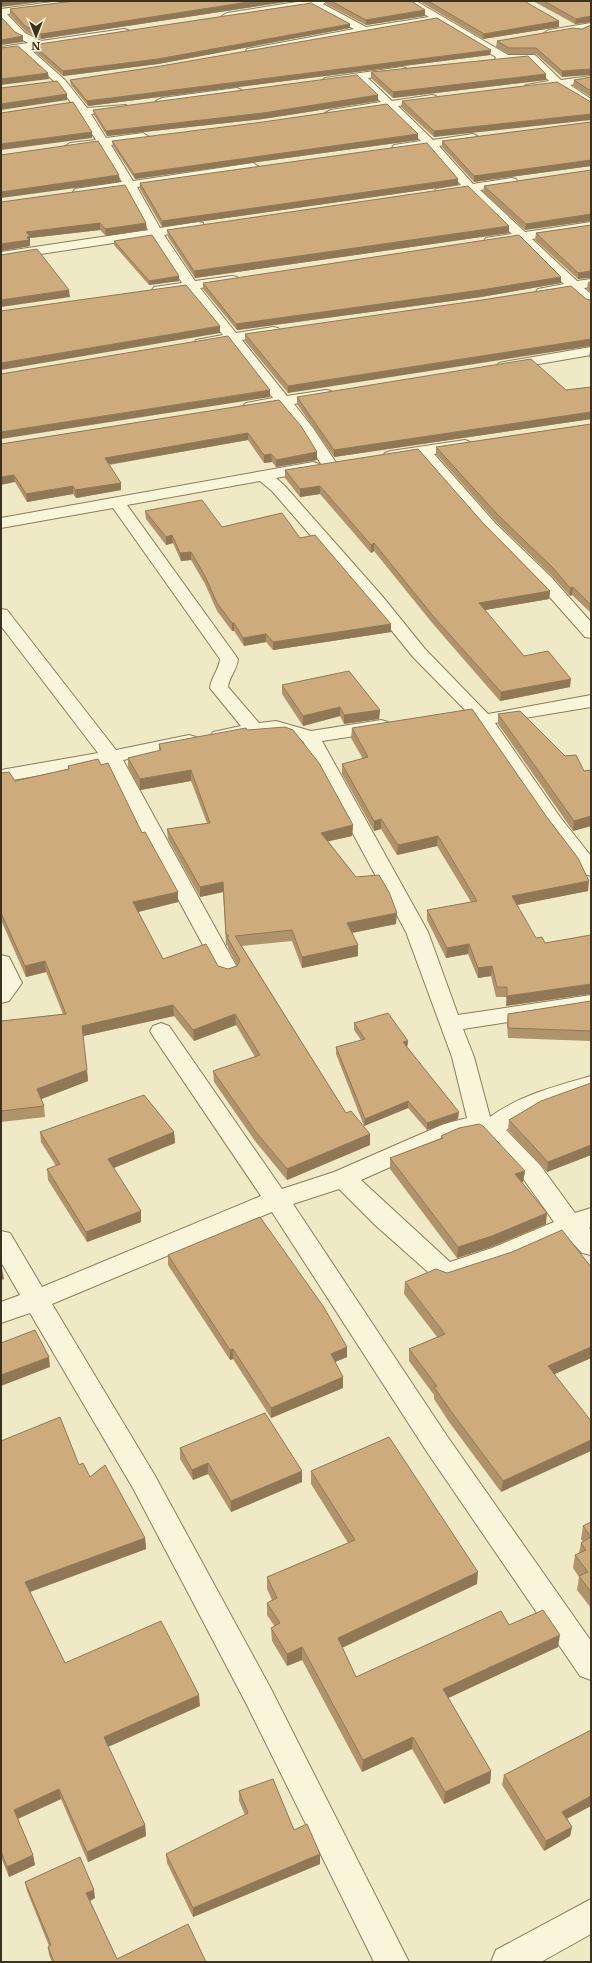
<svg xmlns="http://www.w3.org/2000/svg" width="592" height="1963" font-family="Merriweather,serif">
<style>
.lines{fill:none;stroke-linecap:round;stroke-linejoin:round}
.minor-casing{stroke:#8b7c5b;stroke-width:2}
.minor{fill:#f9f5da;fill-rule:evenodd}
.wall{fill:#b0936b}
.shaded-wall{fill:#907857}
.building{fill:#cdab7c;stroke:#907857}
</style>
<rect width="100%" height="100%" fill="#efe9c6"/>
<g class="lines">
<g class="minor-casing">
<g id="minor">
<path d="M60,1H88L83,4L7,14L25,33L41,41L124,29L128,30L129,32L124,35L30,49L65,80L87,108L126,105L128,107L126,109L91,114L106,138L143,133L149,137L143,141L111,145L133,181L253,163L259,167L253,171L137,187L160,228L198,222L203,223L204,226L203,229L164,235L195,281L232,276L237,277L239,280L237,283L200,288L236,333L273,327L278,328L280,331L278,334L242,340L287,396L326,390L331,391L333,394L331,397L294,404L313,428L337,464L335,467L329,469L323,467L302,433L280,406L251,411L246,409L243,406L246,403L273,398L229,343L201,347L196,346L194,343L196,340L223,335L187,290L159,294L154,293L152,290L154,287L182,283L153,237L1,260V252L148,230L126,189L79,196L75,195L73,192L75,189L122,182L100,146L70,151L64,147L70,143L96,140L79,113L57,84L20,50L1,53V47L28,43L17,37L1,20V9Z"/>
<path d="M303,1H327L323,4L366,27L429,17L404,1H416L508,55H535L561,80L591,76V82L570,85L591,99V107L557,87L526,89L524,87L526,85L549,81L528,60L496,61L495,59L496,57L437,22L364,33L251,54L247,53L246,51L247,49L354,29L311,6L227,19L222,16L227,13Z"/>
<path d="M591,23V29L549,36L544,33L549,30Z"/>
<path d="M402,67L406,68L407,70L406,72L368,78L392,101L432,95L436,96L438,98L436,100L398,106L433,140L473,134L477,136L479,138L477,140L439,146L473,184L512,178L516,179L518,182L516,185L480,190L525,232L591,222V230L532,239L577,281L591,279V287L584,288L591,294V306L586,305L571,291L543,296L538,295L536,292L538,289L564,284L519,241L491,245L486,244L484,241L486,238L512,234L467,192L440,196L436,195L434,192L436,189L461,185L428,148L398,152L394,151L392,148L394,145L421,141L387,108L331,116L325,113L331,110L381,102L357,79L329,83L323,80L325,78Z"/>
<path d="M237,88L243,91L241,93L162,104L156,101L162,98Z"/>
<path d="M591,347V355L504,370L499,369L497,366L499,363L504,362Z"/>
<path d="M465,440L470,442L473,445L470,448L434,454L496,524L551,577L591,622V638L585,637L539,585L484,530L419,456L391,461L385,459L383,456L385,453L391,451Z"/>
<path d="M313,462L319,464L321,467L319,470L276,478L284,485L383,597L425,649L488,714L591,695V707L495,723L560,817L591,856V876L584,874L546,825L470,715L413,657L371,605L272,491L260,481L127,505L238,659C237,670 229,677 228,687L259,723L276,721L311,731L381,720L388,722L390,726L388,730L381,732L322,741L428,932L458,1015L591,995V1009L463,1029L474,1057L490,1117C520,1095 556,1086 591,1076V1092C561,1101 532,1111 506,1130L540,1165L575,1213L591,1208V1227L589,1228L591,1230V1255L582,1253L567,1237L510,1262L446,1283L437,1280L375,1225L339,1189L293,1204L447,1436L591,1641V1680L580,1676L427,1452L272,1212L52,1304L154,1474L270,1687L409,1962H374L248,1707L134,1490L30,1313L1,1323V1302L20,1295L1,1262V1231L10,1233L42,1287L261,1196L153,1036L150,1031L153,1026L161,1023L169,1026L282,1189L334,1172L444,1124L467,1118L452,1057L406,932L303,741C294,738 284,734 275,733C255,731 233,745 213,740L210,736L213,732L241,726L210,688C211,677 219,670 220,659L113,508L1,528V518ZM478,1133L483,1135L522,1177L554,1222L492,1248L450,1262L361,1180L458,1137Z"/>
<path d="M1,609L7,610L116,750L189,735L196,737L199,741L196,745L123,760L239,971L236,976L228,978L220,976L217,971L105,764L1,782V770L98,753L1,626Z"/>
<path d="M1,955L9,957L22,983L9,1001L1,1003Z"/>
<path d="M591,1899V1934L541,1962H491L496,1950Z"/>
</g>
</g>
<use href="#minor" class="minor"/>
</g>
<g class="wall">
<path d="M74,1H292L41,39L26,32L10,15V9Z"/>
<path d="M326,1H411L425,10V16L366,25L326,4Z"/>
<path d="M419,1H524L559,27L483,39Z"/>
<path d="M533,1H591V22L575,24Z"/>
<path d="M350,28L158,64L63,76L33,50V45Z"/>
<path d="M582,29L562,77L536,54H508L496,47L497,41Z"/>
<path d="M491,50L490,55L88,106L71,85L70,80Z"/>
<path d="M371,72L546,80L393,98L371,78Z"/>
<path d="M591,77V97L573,86L574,80Z"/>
<path d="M378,101L263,119L107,136L94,115L93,110Z"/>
<path d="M402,101L591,102L434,137L401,107Z"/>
<path d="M591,122V166L474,182L442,147V141Z"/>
<path d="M418,134V140L135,179L113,146L112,141Z"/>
<path d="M591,170L525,230L483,192L484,186Z"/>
<path d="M140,183L458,185L162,227L140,189Z"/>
<path d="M1,202L147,230L106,236L100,230L30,238V246L1,251Z"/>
<path d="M591,225L578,279L535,240L536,233Z"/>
<path d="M167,230L509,233L195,278L168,237Z"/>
<path d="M114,241L179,281L149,285L114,245Z"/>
<path d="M591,281V293L587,289L588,282Z"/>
<path d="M203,283H561L481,297L237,330L203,289Z"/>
<path d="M586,299L288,393L245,341V334Z"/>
<path d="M591,349V359L589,357L590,350Z"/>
<path d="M591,387V419L334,457L297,404V397L566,390Z"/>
<path d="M279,400L317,452V460L276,467L272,462L264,463L248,440L109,465L121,483V490L76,498L73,494L27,502L15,482L1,444Z"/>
<path d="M591,424V613L572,595L570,596L552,576L497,523L436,454V447Z"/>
<path d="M285,470L483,523L550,591L549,599L485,610L524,656L570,687L500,701L433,624L374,551L371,553L320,494L300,497L285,478Z"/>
<path d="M145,511L222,527L300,538L391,632L273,650L266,642L244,646L234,631H232L217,611L205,584L191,560L181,561L173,543L166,545L146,519Z"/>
<path d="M282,685L380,710L379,719L344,724L340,716L303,726L282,694Z"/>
<path d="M498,714L565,756L584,771L591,770V826L573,831L498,724Z"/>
<path d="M352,728L588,891L517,905L506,1006V997H496L491,976L478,978L468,954L446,958L427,920V910L471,902L437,846L397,855L381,829L374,831L342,774V764L363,759L351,738Z"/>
<path d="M247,730L353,825L352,836L328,841L356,877L396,924L352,933L358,956L302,968L292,941L242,946L346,1113L370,1134V1145L287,1180L255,1141L214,1082L213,1071L255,1057L236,1025L194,1041L174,1016L83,1036L88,1081L41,1099L44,1106L45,1117L1,1122V1021L63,1014L46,972L26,977L1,920V773L15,781L68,769V766L142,833L178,892V902L138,912L163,959L218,966L228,969L237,966V965L228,948V946L226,945L223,892L200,897L168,839L167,829L207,823L191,781L140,790L128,768V758L159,751V744Z"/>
<path d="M591,1001V1041L508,1038L507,1024L508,1014Z"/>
<path d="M354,1023L408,1041L407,1047L458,1119L427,1130L408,1108L364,1126L336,1054V1047L361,1040L354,1030Z"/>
<path d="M591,1083V1155L547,1172L508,1130L509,1120Z"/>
<path d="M40,1132H174L175,1143L113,1168L141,1222L87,1242L48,1180L47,1169L56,1166L41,1142Z"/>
<path d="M441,1136L525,1171L523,1182H522L546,1224L491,1247L457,1258L390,1169V1158L441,1138Z"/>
<path d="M168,1255L347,1357L335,1362L343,1377V1388L271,1418L233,1359L230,1360L168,1265Z"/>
<path d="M591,1267V1358L554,1374L501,1492L449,1422L434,1399V1395L409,1361V1349L437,1337L404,1294L405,1282L447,1273Z"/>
<path d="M1,1441L79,1465L145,1538L146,1549L30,1592L65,1663L200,1706L108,1747L145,1825L146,1836L88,1862L61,1799L18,1819L33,1855L35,1865L9,1877L1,1857Z"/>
<path d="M180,1448L302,1482L231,1512L208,1474L193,1480L180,1459Z"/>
<path d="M311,1471L477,1584L342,1648L356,1677L509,1625L558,1647L448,1698L491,1771L490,1783L444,1804L412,1749L362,1772L302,1660L287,1666L272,1641L271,1628L275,1627L267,1615V1603L272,1600L267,1589V1577L348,1543L311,1484Z"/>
<path d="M591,1522V1608L577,1590L579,1577L573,1568L575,1555L579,1553L581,1543L583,1542L581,1539L583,1526Z"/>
<path d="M591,1730V1806L567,1818L572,1827L570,1836L544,1851L502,1785L504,1775Z"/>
<path d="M239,1791L294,1830L320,1864L193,1917L167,1863L166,1854L245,1815L239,1801Z"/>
<path d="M25,1882L95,1898L90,1901L117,1959L206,1962H52L49,1955L48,1947L49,1946L27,1891Z"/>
</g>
<g class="shaded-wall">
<path d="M7,1H49L1,7V2Z"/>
<path d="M255,1H292L41,39V34Z"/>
<path d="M425,10V16L366,25V20Z"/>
<path d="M591,16V22L575,24L576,19Z"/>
<path d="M559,21V27L483,39L484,34Z"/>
<path d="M350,24V28L158,64L63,76V71Z"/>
<path d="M23,36V42L1,45V40Z"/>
<path d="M491,50L490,55L88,106L87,101Z"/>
<path d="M591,69V75L562,77V71Z"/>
<path d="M48,73L49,79L1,85V79Z"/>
<path d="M546,74V80L393,98V92Z"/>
<path d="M67,94V100L1,110V104Z"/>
<path d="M378,95V101L263,119L107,136L106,131Z"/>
<path d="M591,114V120L434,137V131Z"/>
<path d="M92,132V138L1,150V144Z"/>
<path d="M418,134V140L135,179L134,174Z"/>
<path d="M591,160V166L474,182V176Z"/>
<path d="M119,175L120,182L1,198V192Z"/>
<path d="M458,179V185L162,227V221Z"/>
<path d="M591,214V221L525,230L526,224Z"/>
<path d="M100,223V230L30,238V246L1,251V244L26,232Z"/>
<path d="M146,223L147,230L106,236L105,229Z"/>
<path d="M509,226V233L195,278L194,271Z"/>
<path d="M591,271V278L578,279V273Z"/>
<path d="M179,276V281L149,285V281Z"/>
<path d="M561,277V283L481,297L237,330L236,324Z"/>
<path d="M69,290L70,297L1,307V300Z"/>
<path d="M220,326V333L1,370V363Z"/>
<path d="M591,339V346L288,393V386Z"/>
<path d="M270,390V397L1,439V432Z"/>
<path d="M591,412V419L334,457V450Z"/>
<path d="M248,433V440L105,465V458Z"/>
<path d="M317,452V460L276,467V460Z"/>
<path d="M271,454L272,462L264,463V455Z"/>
<path d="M14,475L15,482L1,485V477Z"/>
<path d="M121,483V490L76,498L75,490Z"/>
<path d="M73,486V494L27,502L26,494Z"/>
<path d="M320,486V494L300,497V489Z"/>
<path d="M172,535L173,543L166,545V537Z"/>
<path d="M374,543V551L371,553V545Z"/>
<path d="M191,552V560L181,561L180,553Z"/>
<path d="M573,587L572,595L570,596V588Z"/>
<path d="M550,591L549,599L479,611V603Z"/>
<rect x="232" y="623" width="2" height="8"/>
<path d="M391,624V632L273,650V642Z"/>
<path d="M266,634V642L244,646L243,638Z"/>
<path d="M571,679L570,687L500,701L501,692Z"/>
<path d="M340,707V716L303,726V716Z"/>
<path d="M380,710L379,719L344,724V715Z"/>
<path d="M191,770V781L140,790V779Z"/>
<path d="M591,816V826L573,831L574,821Z"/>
<path d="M381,819V829L374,831V821Z"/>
<path d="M353,825L352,836L321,843V833Z"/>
<path d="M438,836L437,846L397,855L398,845Z"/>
<path d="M589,881L588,891L511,906L512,896Z"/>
<path d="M223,882V892L200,897V887Z"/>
<path d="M178,892V902L134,913L133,902Z"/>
<path d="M397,913L396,924L346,934L347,923Z"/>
<path d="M469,944L468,954L446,958L447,948Z"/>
<path d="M358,945V956L302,968V957Z"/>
<path d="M45,961L46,972L26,977L25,966Z"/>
<path d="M492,966L491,976L478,978V968Z"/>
<path d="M591,984V994L506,1006L507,996Z"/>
<path d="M173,1005L174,1016L83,1036L82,1026Z"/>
<path d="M235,1014L236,1025L194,1041L193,1030Z"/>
<path d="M408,1041L407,1048L403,1042Z"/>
<path d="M87,1070L88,1081L39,1100L37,1089Z"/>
<path d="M408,1101V1108L364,1126L365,1119Z"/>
<path d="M459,1112L458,1119L427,1130V1123Z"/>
<path d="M174,1132L175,1143L109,1170L108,1159Z"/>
<path d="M370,1134V1145L287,1180V1169Z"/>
<path d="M591,1145V1155L547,1172L548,1162Z"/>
<path d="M525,1171L523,1182L514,1185L515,1174Z"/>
<path d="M141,1211V1222L87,1242L86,1232Z"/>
<path d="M547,1213L546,1224L491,1247L457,1258L458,1247Z"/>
<path d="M2,1269L4,1279L1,1280V1270Z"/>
<path d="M347,1347V1357L330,1364L331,1354Z"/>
<path d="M591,1347V1358L546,1378L548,1366Z"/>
<path d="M233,1349V1359L230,1360V1350Z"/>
<path d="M49,1357L50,1367L1,1386V1375Z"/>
<path d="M343,1377V1388L271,1418V1408Z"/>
<path d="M591,1440V1451L501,1492L503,1481Z"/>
<path d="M208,1463V1474L193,1480L192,1470Z"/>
<path d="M302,1471V1482L231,1512V1501Z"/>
<path d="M145,1538L146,1549L27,1593L25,1582Z"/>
<path d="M478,1572L477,1584L337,1650L338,1638Z"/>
<path d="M560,1635L558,1647L442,1701L443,1689Z"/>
<path d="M302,1647V1660L287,1666V1654Z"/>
<path d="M199,1695L200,1706L105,1748L104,1737Z"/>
<path d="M413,1737L412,1749L362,1772L363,1760Z"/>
<path d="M491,1771L490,1783L444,1804L445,1792Z"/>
<path d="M59,1789L61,1799L15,1820L14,1810Z"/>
<path d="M591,1796V1806L561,1822L562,1812Z"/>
<path d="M145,1825L146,1836L88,1862L87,1852Z"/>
<path d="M572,1827L570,1836L544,1851L546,1841Z"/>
<path d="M320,1854V1864L193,1917V1908Z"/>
<path d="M33,1855L35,1865L9,1877L7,1867Z"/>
<path d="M94,1890L95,1898L88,1902L86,1893Z"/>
</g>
<g class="building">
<path d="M74,1H255L41,34L25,26L10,9Z"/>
<path d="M331,1H411L425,10L366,20Z"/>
<path d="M428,1H524L559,21L484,34Z"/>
<path d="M544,1H591V16L576,19Z"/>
<path d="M311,3L350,24L158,59L63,71L33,45Z"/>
<path d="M1,17L15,32L23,36L1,40Z"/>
<path d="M437,18L491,50L87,101L70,80L161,66Z"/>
<path d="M591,25V69L562,71L536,48H509L497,41L573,28L582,29Z"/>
<path d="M18,46L48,73L1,79V48Z"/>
<path d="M528,56L546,74L393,92L371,72Z"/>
<path d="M357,75L378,95L263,113L106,131L93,110Z"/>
<path d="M591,77V91L574,80Z"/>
<path d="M57,81L67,94L1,104V88Z"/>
<path d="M557,82L591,102V114L434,131L402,101Z"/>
<path d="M73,102L92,132L1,144V113Z"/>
<path d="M387,104L418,134L134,174L112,141L263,122Z"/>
<path d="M591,122V160L474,176L442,141Z"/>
<path d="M98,141L119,175L1,192V155Z"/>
<path d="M427,143L458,179L162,221L140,183Z"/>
<path d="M591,170V214L526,224L484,186Z"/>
<path d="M125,185L146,223L105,229L100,223L26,232L30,236L27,237L29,240L1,244V202Z"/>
<path d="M468,186L509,226L194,271L167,230Z"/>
<path d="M591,225V271L578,273L536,233Z"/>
<path d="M152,235L179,276L149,281L114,241Z"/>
<path d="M519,235L561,277L481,290L236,324L203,283Z"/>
<path d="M37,249L69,290L1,300V255Z"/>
<path d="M186,285L220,326L1,363V311Z"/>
<path d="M571,286L586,299L591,300V339L288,386L245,334L482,300Z"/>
<path d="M228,336L270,390L1,432V374Z"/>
<path d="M531,359L566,390L591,387V412L334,450L297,397Z"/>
<path d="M279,400L301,426L317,452L276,460L271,454L264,455L248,433L105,458L121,483L75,490L73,486L26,494L14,475L1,477V444Z"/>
<path d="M591,424V605L573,587L570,588L553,568L498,515L436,447Z"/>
<path d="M418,449L483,523L550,591L479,603L524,656L548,651L571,679L501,692L433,616L374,543L371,545L320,486L300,489L285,470Z"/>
<path d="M202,500L222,527L282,513L300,538L315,535L391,624L273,642L266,634L243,638L234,623H232L217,603L205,576L191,552L180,553L172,535L166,537L145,511Z"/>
<path d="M349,671L380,710L344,715L340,707L303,716L282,685Z"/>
<path d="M472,709L546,816L578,858L589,881L512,896L536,938L542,937L545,943L591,935V984L507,996V987H497L492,966L478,968L469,944L447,948L427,910L477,901L438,836L398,845L381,819L374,821L342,764L368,757L352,728Z"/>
<path d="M520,711L565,756L576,755L584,771L591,770V816L574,821L498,714Z"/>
<path d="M285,727L293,730L319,763L353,825L321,833L356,877L379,875L389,892L397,913L347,923L358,945L302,957L292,930L235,936L346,1113L351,1111L370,1134L287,1169L255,1131L213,1071L260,1055L235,1014L193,1030L173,1005L82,1026L87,1070L37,1089L44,1106L1,1111V1021L66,1014L45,961L25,966L1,913V773L9,772L15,781L69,769L68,766L98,759L101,765L108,763L142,833L145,832L178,892L133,902L163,959L206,944L218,966L228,969L237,966L240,960L227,937L229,936L226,934L223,882L200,887L167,829L210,823L191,770L140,779L128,758L161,750L159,744L246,728L247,730Z"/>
<path d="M591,1001V1031L508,1028V1014Z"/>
<path d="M388,1013L408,1041L403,1042L459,1112L427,1123L408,1101L365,1119L336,1047L365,1039L354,1023Z"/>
<path d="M591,1083V1145L548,1162L509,1120L541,1101Z"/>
<path d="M144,1095L174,1132L108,1159L141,1211L86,1232L47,1169L60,1164L40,1132Z"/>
<path d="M479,1124L483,1126L525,1171L515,1174L547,1213L492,1236L458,1247L390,1158L443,1138L441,1136L459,1128Z"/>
<path d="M260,1217L323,1306L347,1347L331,1354L343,1377L271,1408L233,1349L230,1350L168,1255Z"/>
<path d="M562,1230L591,1267V1347L548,1366L591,1421V1440L503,1481L450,1410L434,1387L437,1386L409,1349L445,1334L405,1282L436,1269L447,1273L512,1252Z"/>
<path d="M35,1330L49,1357L1,1375V1343Z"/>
<path d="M265,1413L302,1471L231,1501L208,1463L192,1470L180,1448Z"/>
<path d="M60,1417L79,1465L83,1463L90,1477L105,1465L145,1538L25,1582L65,1663L161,1621L199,1695L104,1737L145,1825L87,1852L59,1789L14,1810L33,1855L7,1867L1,1851V1441Z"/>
<path d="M389,1437L478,1572L338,1638L356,1677L501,1611L509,1625L543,1610L560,1635L443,1689L491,1771L445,1792L413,1737L363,1760L302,1647L287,1654L271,1628L280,1623L267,1603L277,1598L267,1577L355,1540L311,1471Z"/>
<path d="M591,1522V1537L583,1526Z"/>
<path d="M591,1537V1592L579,1576L588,1572L575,1555L586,1550L581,1543Z"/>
<path d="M591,1730V1796L562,1812L572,1827L546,1841L504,1775Z"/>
<path d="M273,1779L294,1830L307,1824L320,1854L193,1908L166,1854L248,1813L239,1791Z"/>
<path d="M80,1857L94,1890L86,1893L117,1959L188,1924L206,1962H54L48,1947L51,1945L25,1882Z"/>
</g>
<rect width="592" height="1963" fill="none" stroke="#3b311f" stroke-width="4"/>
<g transform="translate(36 36) rotate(180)" stroke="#f6f2d6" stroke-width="3" paint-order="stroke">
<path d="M0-3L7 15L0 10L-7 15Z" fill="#3b311f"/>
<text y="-6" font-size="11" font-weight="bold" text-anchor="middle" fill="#3b311f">N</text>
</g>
</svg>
